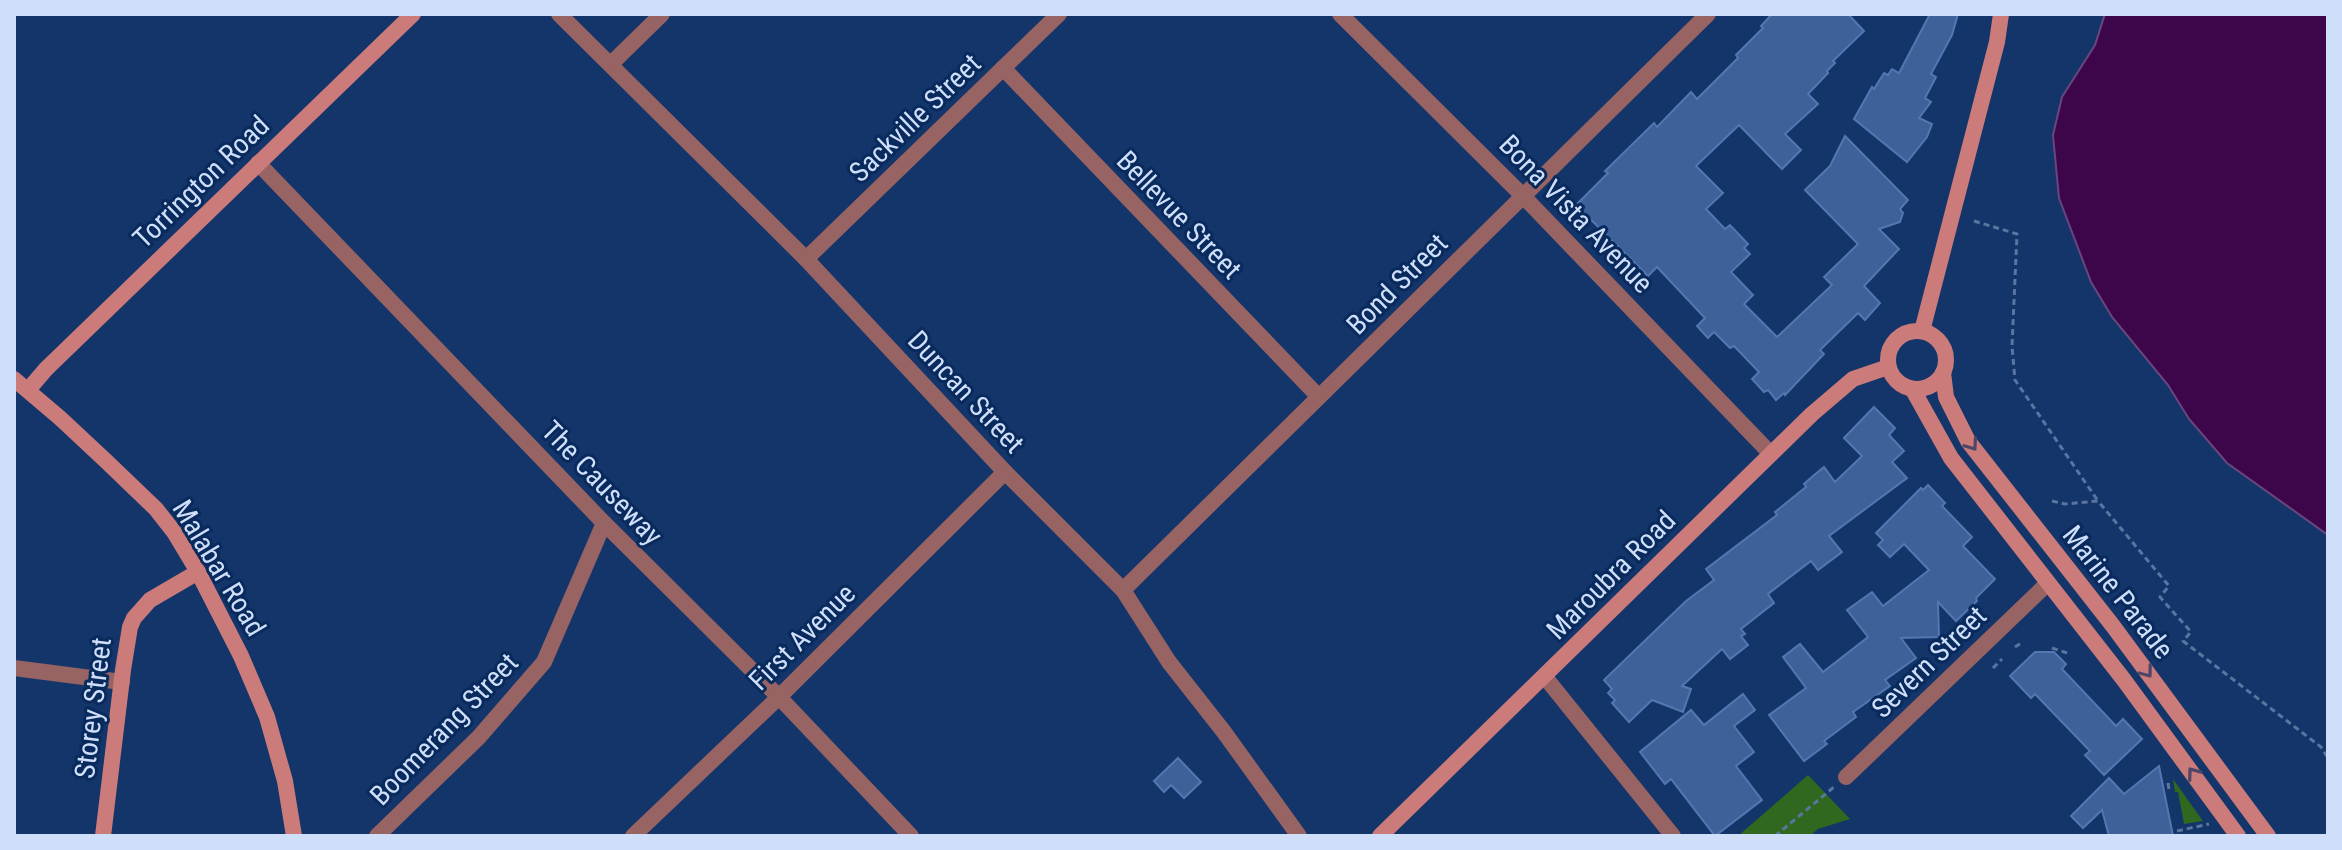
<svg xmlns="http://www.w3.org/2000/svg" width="2342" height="850" font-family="'Roboto Condensed',sans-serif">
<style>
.green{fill:#2f681e}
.water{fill:#3d054a;stroke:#69467e;stroke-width:2}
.building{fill:#3e619a;stroke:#5377b1;stroke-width:2}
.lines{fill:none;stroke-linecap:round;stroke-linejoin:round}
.path{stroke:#5a759f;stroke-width:3;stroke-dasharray:6 4;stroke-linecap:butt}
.street{stroke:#976363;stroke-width:16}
.secondary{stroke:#cc7b7b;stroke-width:16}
.oneway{stroke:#4d4668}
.labels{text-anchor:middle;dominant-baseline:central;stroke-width:6;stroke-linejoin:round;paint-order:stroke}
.street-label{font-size:28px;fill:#cfdff9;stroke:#092a5d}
</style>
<rect width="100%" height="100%" fill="#143569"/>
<g class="green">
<path d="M1808,775L1850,819L1818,829L1810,836H1738Z"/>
<path d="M2173,779L2203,821L2184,824L2178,792H2175Z"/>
</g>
<path class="water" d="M2105,14H2328V535L2227,463L2189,419L2168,385L2112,317L2091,282L2059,198L2053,135L2062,97L2095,45Z"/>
<g class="building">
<path d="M1772,14H1848L1864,31L1833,61L1835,63L1827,71L1828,73L1808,94L1818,104L1785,134L1801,150L1782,169L1739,125L1696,166L1723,193L1706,209L1725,229L1730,225L1748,244L1744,248L1750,254L1731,272L1753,295L1744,304L1777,337L1832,285L1824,277L1858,244L1805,190L1830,166L1845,136L1908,200L1900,209L1903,213L1900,222L1879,229L1899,249L1864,286L1880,303L1865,320L1858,313L1820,350L1824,354L1785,395L1784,393L1776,400L1768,390L1764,392L1752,379L1759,372L1734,346L1730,348L1714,332L1708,338L1697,326L1705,318L1657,267L1648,276L1576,205L1608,173L1605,171L1654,123L1657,127L1691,92L1697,99L1738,58L1736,55L1763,28L1761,26Z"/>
<path d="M1930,14H1958L1952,35L1931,74L1936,77L1925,98L1931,102L1919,118L1932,124L1927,137L1907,162L1854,119L1872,87L1874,89L1884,73L1888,75L1892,69L1899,73Z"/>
<path d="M1874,407L1895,428L1889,435L1904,451L1892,462L1907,478L1829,536L1842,552L1818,570L1811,561L1768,594L1774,603L1741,629L1745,634L1741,636L1748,645L1730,659L1722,649L1682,686L1691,689L1683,712L1652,700L1629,722L1612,703L1615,700L1608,693L1612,689L1604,680L1686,601L1714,580L1706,569L1777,515L1775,512L1806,487L1804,484L1813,476L1824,467L1835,482L1862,456L1844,438Z"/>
<path d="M1928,485L1945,503L1942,506L1972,537L1963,546L1995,579L1976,598L1977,601L1956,621L1938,602L1939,637L1901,638L1916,658L1885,680L1890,686L1853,712L1856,717L1824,741L1827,744L1804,761L1769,715L1806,688L1783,657L1800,644L1823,672L1868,637L1847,610L1872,592L1883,606L1929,570L1904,544L1890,557L1878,545L1883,540L1876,533L1921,488L1923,490Z"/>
<path d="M2035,652H2054L2066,664L2062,669L2116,726L2123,719L2142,739L2104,775L2085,755L2090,751L2035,694L2031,698L2010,676Z"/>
<path d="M1743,694L1755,710L1734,726L1754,752L1736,766L1762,800L1715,836L1671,779L1665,784L1640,752L1691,710L1704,725Z"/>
<path d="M1178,758L1201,782L1184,798L1171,785L1164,792L1154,781Z"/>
<path d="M2159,766L2173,836H2109L2102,810L2083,828L2071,816L2109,778L2124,794Z"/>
</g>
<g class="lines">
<g class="path">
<path d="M1974,221L2017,234L2012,346L2015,380L2098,501"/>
<path d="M2052,501L2065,504L2098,501L2169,586L2160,597L2191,632L2183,641L2321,747L2328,758"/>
<path d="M2015,647L2021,643"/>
<path d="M2052,648L2067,653"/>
<path d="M1993,668L2002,659"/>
<path d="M2168,783L2169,790"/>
<path d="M2177,831L2209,824"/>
<path d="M1775,836L1834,787"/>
</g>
<g class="street">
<path d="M559,14L806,259L1005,472L1123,590L1169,662L1224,732L1299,836"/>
<path d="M1340,14L1523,196L1771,454"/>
<path d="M611,64L662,14"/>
<path d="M1003,68L1319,397"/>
<path d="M258,163L604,523L779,697L911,836"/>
<path d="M806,259L1059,14"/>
<path d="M1123,590L1708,14"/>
<path d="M14,668L122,682"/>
<path d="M1545,677L1673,836"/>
<path d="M1846,777L2047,584"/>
<path d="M377,836L479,737L544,662L604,523"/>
<path d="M633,836L779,697L1005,472"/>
</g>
<g class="secondary">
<circle cx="1917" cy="360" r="29"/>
<path d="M1922,331L1997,42L2001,14"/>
<path d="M1943,373L1946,397L1968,441L2113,626L2268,836"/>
<path d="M14,379L60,418L106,461L156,509L174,532L198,572L241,656L267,717L285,781L294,836"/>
<path d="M28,390L46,369L413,14"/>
<path d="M1913,390L1951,458L2124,680L2238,836"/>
<path d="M103,836L123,670L130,627L134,618L150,600L198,572"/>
<path d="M1380,836L1812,414L1853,379L1888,367"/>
</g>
</g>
<defs><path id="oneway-chevron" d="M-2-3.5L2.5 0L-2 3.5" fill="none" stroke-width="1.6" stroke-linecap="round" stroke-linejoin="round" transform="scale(2)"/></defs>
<g class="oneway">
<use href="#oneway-chevron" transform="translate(1972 445) rotate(55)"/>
<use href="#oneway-chevron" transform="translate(2147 672) rotate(53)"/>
<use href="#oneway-chevron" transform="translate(2193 773) rotate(-126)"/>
</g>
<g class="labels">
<g class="street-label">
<text transform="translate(915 118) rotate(-44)">Sackville Street</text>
<text transform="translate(201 182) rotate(-44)">Torrington Road</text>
<text transform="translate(1576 214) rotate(46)">Bona Vista Avenue</text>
<text transform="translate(1179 215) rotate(46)">Bellevue Street</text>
<text transform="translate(1397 284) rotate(-45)">Bond Street</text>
<text transform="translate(966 392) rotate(47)">Duncan Street</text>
<text transform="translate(602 483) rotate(46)">The Causeway</text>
<text transform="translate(219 568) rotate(59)">Malabar Road</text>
<text transform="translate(1611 575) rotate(-45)">Maroubra Road</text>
<text transform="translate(2118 592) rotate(52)">Marine Parade</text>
<text transform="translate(802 637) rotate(-45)">First Avenue</text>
<text transform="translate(1929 662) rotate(-44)">Severn Street</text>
<text transform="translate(93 708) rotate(-83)">Storey Street</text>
<text transform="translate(444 729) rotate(-46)">Boomerang Street</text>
</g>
</g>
<rect width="2342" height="850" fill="none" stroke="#cfdff9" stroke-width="32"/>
</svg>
